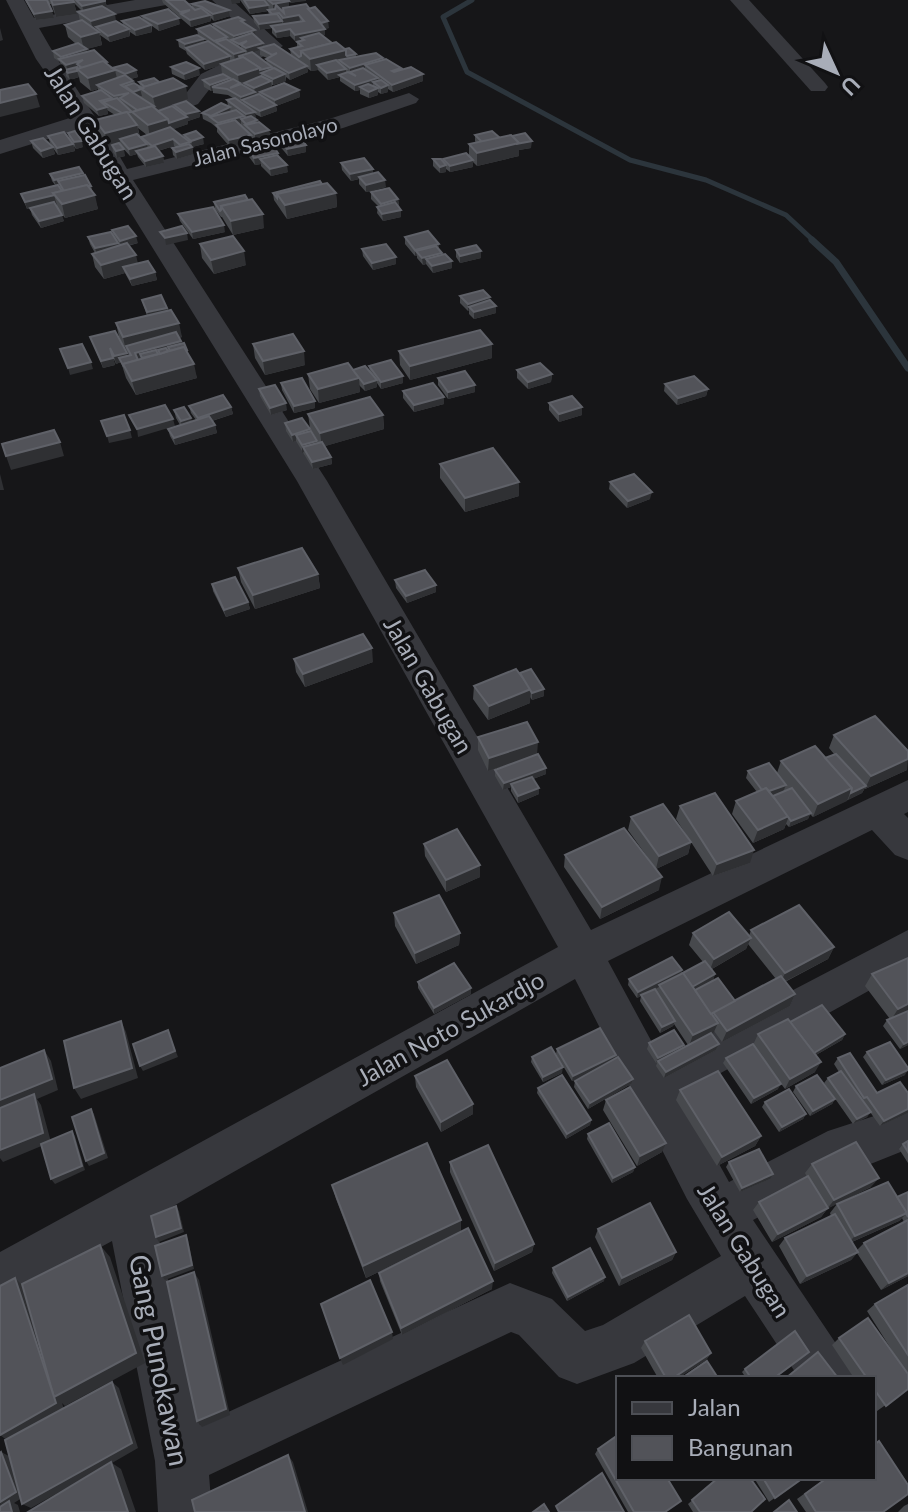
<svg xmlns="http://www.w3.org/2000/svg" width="908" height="1512" font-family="Lato,sans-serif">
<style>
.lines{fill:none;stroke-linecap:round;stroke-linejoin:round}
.stream-far1{stroke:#2c353c;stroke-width:5}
.stream{stroke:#2c353c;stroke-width:7}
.street{fill:#37383d;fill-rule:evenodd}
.wall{fill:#47494d;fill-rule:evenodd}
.shaded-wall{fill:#2f3033}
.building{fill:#525359;stroke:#5f6168;stroke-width:2}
.labels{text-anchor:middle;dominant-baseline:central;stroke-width:7;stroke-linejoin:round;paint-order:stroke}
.far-street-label{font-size:20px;fill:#a8adb8;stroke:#111113}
.street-label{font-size:24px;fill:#a8adb8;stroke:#111113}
.near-street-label{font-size:28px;fill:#a8adb8;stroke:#111113}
</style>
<rect width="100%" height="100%" fill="#161618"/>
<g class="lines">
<path class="stream-far1" d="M472,0L443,17L467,72L630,160L706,180L786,215L815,242"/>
<path class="stream" d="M812,240L836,262L908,368"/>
<g class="street">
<path d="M6,0H24L34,18L135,0H175L166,5L39,28C66,77 100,120 127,169L329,119L409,93L419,99L416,103L343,128L133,180L327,481L591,930L908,780V812L904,814L908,818V860L895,855L872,830L608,961L661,1059L908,930V969L681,1095L729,1182L828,1131L908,1105V1149L863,1167L849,1169L753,1220L847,1360L854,1378H799L745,1296L634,1363L577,1384L559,1377L519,1335L511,1332L209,1475L212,1512H158L155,1461L112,1241L0,1302V1252L558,947L297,481L110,179L83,128L0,154V140L76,116L36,59ZM575,979L687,1199L721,1256L603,1325L585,1331L552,1299L510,1283L200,1425L154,1217Z"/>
<path d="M212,0H232L283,46L215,82L198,104L149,123H135L131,119L135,115L184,96L201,74L260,45Z"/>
<path d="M730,0H749L825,83L828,87L825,91H811Z"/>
</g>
</g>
<g class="wall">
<path d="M25,0H105L107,7H104L116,21L123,25L122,21L143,20L142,16L180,24L159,31L152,26V32L136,36L130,32V36L110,42L100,35L102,45L86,49L87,52L112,68L136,70L138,77L131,79L134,83L140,86L139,82H159L188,99L157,109L158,111L174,108V105L199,111L200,117L188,121V124L173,129L184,138V135L204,144L192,147L194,154L177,159L173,155L172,148L176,147L174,146L158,151L163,156L164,163L146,167L138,157L137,154L130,156L121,146L125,156L117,158L113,152L112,145L108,146L98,133L95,120L115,115L107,110L108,114L99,116L84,103L82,96L98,91V89L91,91L80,82L79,77L70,80L66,76V70L61,66L60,62L54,58L53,51L76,44L68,37L65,25L80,21L78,12L82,11L74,3L77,14L56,17L51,4H49L54,18L36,20ZM138,128L147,135L141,137L142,139L140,137Z"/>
<path d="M162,0H184L192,7V4L229,10L230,16L214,21L211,18V21L191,27L163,3Z"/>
<path d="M240,0H306L290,3L289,1V7L309,9L329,28L324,29L325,35L322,36L332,43L356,54V57L383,60L401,68V70L423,74V81L393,92L388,89V92L381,94L378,92V95L369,98L360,94V90L355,91L340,81V77L328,80L318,70L311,71L307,68L308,72L290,80L286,77V81L273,85H272V87L299,90L300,97L276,106L277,111L261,117L255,114V119L257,122L269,130L270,137L255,141L251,137L252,141L230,147L217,132V128L211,123L203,119L202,113L228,106L227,100L233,98L228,95L213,93V91H211L204,87L203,80L222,74L221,65L205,70L187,54L186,51L179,47L178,40L204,39V42L207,41L198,35L197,29L213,27V24L244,20L245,24L255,30L256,36L263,43L264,47L291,55L290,49L297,47V42L301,41H295L290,36L277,38L272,33V28L260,30L254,22L253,16L269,15L268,11L250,14ZM260,50V55L267,58L266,63L253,53Z"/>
<path d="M171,67L200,75L185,80L172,74Z"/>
<path d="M68,133L83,147L76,149L74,146L75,151L58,155L53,148L55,154L43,158L33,148L31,141L53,147L50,143L48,136L69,138Z"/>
<path d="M475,135L500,138L531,148L519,150V156L477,166L473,162V167L450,172L446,169V172L440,173L433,166V159L443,161V159L469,156V144L476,143L475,141Z"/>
<path d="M278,138L306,152L288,156L279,145Z"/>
<path d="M247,148L278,153L279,156L288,172L271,176L261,166V164L255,165L247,154Z"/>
<path d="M341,163L373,173L386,187L366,192L359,184V179L351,181L342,170Z"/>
<path d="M83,173L91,186L98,209L65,218L57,207L56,202L54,203L64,221L41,228L32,215L30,208L41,206L27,209L21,194L56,186L52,181L50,174Z"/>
<path d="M322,184L336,193L337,207L287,219L274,200L273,193Z"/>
<path d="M371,192L398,199L401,217L383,221L377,213L378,206L371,199Z"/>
<path d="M248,200L264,228L233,235L222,217H221L215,209L214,202Z"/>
<path d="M178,214L225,232L193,239L180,221Z"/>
<path d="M112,230L138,243L128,246L138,264L155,272L157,280L132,286L125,273L104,279L95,267L92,254L95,253L90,244L88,237L113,235Z"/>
<path d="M405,237L439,250L442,255L452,261V268L433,273L426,264L423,265L417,258V256H415L405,244Z"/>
<path d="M200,245L246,265L214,274L202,258Z"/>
<path d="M362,249L396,264L373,270L363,256Z"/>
<path d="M456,250L481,251V258L460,263L456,257Z"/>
<path d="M460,296L496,306V313L474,319L469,314V310L468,311L460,303Z"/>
<path d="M142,300L167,308L182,337L179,338L182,344L187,350L197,378L136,395L126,378L121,362L116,364L113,357L115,365L103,368L90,337L127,353V356L129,355L119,337L116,323L147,316Z"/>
<path d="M253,344L305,365L265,375L255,358Z"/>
<path d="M492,344V358L410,380L400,365L399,351Z"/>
<path d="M369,366L403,376V383L381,389L377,383V387L365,391L359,385L360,392L319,403L310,389L308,374L353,370L370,372Z"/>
<path d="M517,370L552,374L551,382L528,389L517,378Z"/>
<path d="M438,378L475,392L448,399L438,385Z"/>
<path d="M281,383L315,408L294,413L282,390Z"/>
<path d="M665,384L708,389L706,396L677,405L664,391Z"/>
<path d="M259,389L287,410L271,415L260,396Z"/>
<path d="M403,391L444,404L414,412L403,398Z"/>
<path d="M549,403L582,407V415L559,422L549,410Z"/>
<path d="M189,406L231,407L233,414L212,421L215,425L217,433L175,445L170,436L168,429L180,425L176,418L174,410L192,421L196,420L191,413Z"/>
<path d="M308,414L383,415L384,429L325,446L331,457L332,464L313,469L296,441L293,442L286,431L285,423L310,431L317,443H319L310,428Z"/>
<path d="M440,464L519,496L465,512L440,478Z"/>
<path d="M610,482L650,499L627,508L609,489Z"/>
<path d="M238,568L318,574L320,588L255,609L241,582Z"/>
<path d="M395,580L436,585V592L407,603L396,588Z"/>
<path d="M212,584L248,602L250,609L226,617L213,591Z"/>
<path d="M294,659L373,662L305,687L296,672Z"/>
<path d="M520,674L544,689V696L532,700L530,697V703L488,720L473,699L474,686Z"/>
<path d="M834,735L907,770L865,789V788L862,793L813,817L810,814L808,819L789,827L786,824L784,829L753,843L732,814L736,801L757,792L746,778L748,771L777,773L781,761L825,758L834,754L829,748Z"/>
<path d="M478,737L537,755L546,774L533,779L539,788V794L518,803L511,791V787L503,790L495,776V770L521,760L488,771L478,750Z"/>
<path d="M680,806L750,863L713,876L691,842L688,854L656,869L628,830L631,817L689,839L676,819Z"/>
<path d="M424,844L480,865V877L446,892L425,856Z"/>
<path d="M565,855L659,890L600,919L564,867Z"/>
<path d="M394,913L460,933L459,945L416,964L395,926Z"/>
<path d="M751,930L834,947L828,959L785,982L795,994L790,1006L722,1042L714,1031L712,1035L719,1044L716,1050L664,1078L656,1066L657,1063H656L647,1049L649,1043L682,1048L688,1045L674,1024L673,1026L660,1033L640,1001L641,996L637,998L628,985L629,979L682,970L680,975L703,962L689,945L693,933L749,936ZM748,944L776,979L735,1001L713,980L715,974L712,969L746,949Z"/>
<path d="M908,958V1045L900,1049L883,1026L887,1020L890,1019L865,986L872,974Z"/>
<path d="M418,982L471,988V994L434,1014L418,988Z"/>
<path d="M790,1022L845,1034L842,1040L816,1055L815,1072L785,1089L767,1065L778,1089L751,1104L723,1063L726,1058L753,1045L758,1034Z"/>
<path d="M557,1049L616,1055V1058L631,1084L588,1109L574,1087L575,1081L591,1072L572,1081L556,1054Z"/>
<path d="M867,1052L905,1075L882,1085L863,1057Z"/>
<path d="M532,1057L562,1073L543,1082L531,1062Z"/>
<path d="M838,1058L877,1093H908V1113L880,1126L870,1112L867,1117L853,1124L824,1083L828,1078L839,1072L834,1064Z"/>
<path d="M415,1076L473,1104V1114L441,1132L416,1087Z"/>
<path d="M796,1086L835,1099L832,1104L810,1116L793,1092Z"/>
<path d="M538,1088L591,1120L590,1125L566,1139L537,1093Z"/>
<path d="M680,1090L761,1136L755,1146L717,1166L676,1100Z"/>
<path d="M606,1100L662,1152L637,1166L603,1110Z"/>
<path d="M765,1102L806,1114L803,1119L779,1132L762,1107Z"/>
<path d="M588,1134L635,1167L633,1172L612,1183L587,1139Z"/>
<path d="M908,1141V1163L899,1149L903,1144Z"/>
<path d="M450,1162L534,1244L532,1252L494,1271L450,1172Z"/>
<path d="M729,1162L770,1179L740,1192L726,1167Z"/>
<path d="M812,1164L871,1187L828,1208L821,1217L772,1242L753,1210L759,1202L807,1177L805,1173Z"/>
<path d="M332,1185L461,1232L492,1289L402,1335L380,1281L379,1273L441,1242L366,1278L336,1199Z"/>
<path d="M908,1192V1276L881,1290L857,1253L851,1260L800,1284L779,1246L785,1238L831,1216L830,1213L837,1204L897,1197ZM902,1218L904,1222L864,1243L857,1250L852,1242L899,1221Z"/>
<path d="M598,1229L676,1252L672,1260L619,1286L595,1237Z"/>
<path d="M553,1268L604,1281L567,1301L552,1273Z"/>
<path d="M908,1285V1389L877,1411L874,1407V1378H854L832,1345L839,1338L898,1360L867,1311L875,1304Z"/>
<path d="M645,1341L711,1353L706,1360L678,1378H658L641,1348Z"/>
<path d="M806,1355L775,1378H746L742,1372L745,1369Z"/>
<path d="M598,1449L666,1512H628L595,1454Z"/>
<path d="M718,1478L751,1512H693L688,1504Z"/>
<path d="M754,1478H803L769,1502Z"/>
<path d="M826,1478H874L883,1512H806L797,1499Z"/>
<path d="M908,1504V1512H898L904,1506Z"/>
</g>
<g class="shaded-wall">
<path d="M231,0H240V3L232,4Z"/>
<path d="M290,0H306V1L290,3Z"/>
<path d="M105,1L107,7L84,12L82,6Z"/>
<path d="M289,1V7L273,10V4Z"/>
<path d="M74,2L77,14L56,17L53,5Z"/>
<path d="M268,5L269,11L250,14L249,8Z"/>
<path d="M229,10L230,16L214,21L213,14Z"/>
<path d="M52,11L54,18L36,20L34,14Z"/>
<path d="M115,14L117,27H96L97,32L93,33L91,21Z"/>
<path d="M210,15L211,21L191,27L190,20Z"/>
<path d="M299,15L300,21L283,24V18Z"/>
<path d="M179,18L180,24L159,31L158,24Z"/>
<path d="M282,21L283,27L271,26L272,28L260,30L259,24Z"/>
<path d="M328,21L329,28L322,29L321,23Z"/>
<path d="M151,25L152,32L136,36L135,30Z"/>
<path d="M0,28L3,40L0,41Z"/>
<path d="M129,29L130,36L110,42L108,36Z"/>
<path d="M290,29V36L277,38L276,32Z"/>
<path d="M325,29V35L303,40L301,38V40L295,41V35Z"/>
<path d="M255,30L256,36L235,42L234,36Z"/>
<path d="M99,32L102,45L84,50L81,37Z"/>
<path d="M204,39L205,45L186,48V51L185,44Z"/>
<path d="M247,41L263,43L264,49L259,48L260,50L247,55L246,48L241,45V50H240L239,44Z"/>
<path d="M87,49L88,56L62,61L61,57Z"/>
<path d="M305,50H346L347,63L339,60V65H317L318,70L311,71L310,59L306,56Z"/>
<path d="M245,51L246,57L239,56V59L235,61L234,54Z"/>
<path d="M230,56V62L221,64V65L205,70L204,64Z"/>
<path d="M383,58V65H365V70L350,72V75V68Z"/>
<path d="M83,60L77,64L78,69L68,72L66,65Z"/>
<path d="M307,66L308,72L290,80L289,73Z"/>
<path d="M272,67L273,73H261V81L244,83V86L230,90L239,83L238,75L260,68Z"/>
<path d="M199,68L200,75L185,80L184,74Z"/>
<path d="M346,69V75H339L340,77L328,80L327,73Z"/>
<path d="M115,70L118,83L97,85L98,89L91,91L88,78Z"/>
<path d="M136,70L138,77L126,80L125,74Z"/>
<path d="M77,71L79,77L70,80L68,73Z"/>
<path d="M285,74L286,81L273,85V79Z"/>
<path d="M423,74V81L393,92L392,85Z"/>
<path d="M230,78L231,84L212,87L213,91H211L210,85Z"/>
<path d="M378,78L379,84L373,82V86L360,87V90L355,91V85Z"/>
<path d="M271,81L272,87L255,94L256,99L242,100L243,103L242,104L241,97L255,92L254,88Z"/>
<path d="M388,85V92L381,94V88Z"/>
<path d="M186,86L188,99L156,110L153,97Z"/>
<path d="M378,88V95L369,98V92Z"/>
<path d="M140,89L142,96L134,98L133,92Z"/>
<path d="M299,90L300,97L276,106L277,111L261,117L260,111L275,105V100Z"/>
<path d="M36,94L40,107L0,117V103Z"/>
<path d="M107,107L108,114L99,116L97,110Z"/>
<path d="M230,107L231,114L211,116Z"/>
<path d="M199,111L200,117L188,121V124L150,138L148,125L168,119L187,118L186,114Z"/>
<path d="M255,112L256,118L247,121L246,114Z"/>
<path d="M244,116V122L241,119V124L220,130L218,128V123Z"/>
<path d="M137,125L140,138L120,139V143L108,146L105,133Z"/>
<path d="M269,130L270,137L255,141V134Z"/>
<path d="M251,135L252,141L230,147L229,140Z"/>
<path d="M203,137L204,144L192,147L191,141Z"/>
<path d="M173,139L174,146L154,152L152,146Z"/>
<path d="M82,141L83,147L76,149L74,142Z"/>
<path d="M532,141L531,148L519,150V156L477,166V153L486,145Z"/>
<path d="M190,142L191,148L192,147L194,154L177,159L176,152L181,151L180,145Z"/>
<path d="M73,144L75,151L58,155L57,148Z"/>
<path d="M147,144L148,151H136L137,154L130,156L129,149Z"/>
<path d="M306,145V152L288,156L287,149Z"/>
<path d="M53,147L55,154L43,158L41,151Z"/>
<path d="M124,149L125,156L117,158L116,151Z"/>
<path d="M278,153L279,160L260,159L261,164L255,165L254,158Z"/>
<path d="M163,156L164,163L146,167L145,161Z"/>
<path d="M473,160V167L450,172V166Z"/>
<path d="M287,165L288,172L271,176L270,169Z"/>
<path d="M446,165V172L440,173V167Z"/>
<path d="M373,169V176L359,177V179L351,181L350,174Z"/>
<path d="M83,173L85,180L58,181L60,186H56L54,180Z"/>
<path d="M385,180L386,187L366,192V185Z"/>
<path d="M336,193L337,207L287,219L285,205Z"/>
<path d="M54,195L56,202L27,209L25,202Z"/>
<path d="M95,195L98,209L65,218L62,204Z"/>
<path d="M398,199L399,206L381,210V204Z"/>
<path d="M401,210V217L383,221L382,214Z"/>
<path d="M263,214L264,228L233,235L231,221Z"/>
<path d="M62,215L64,221L41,228L39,221Z"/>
<path d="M224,225L225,232L193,239L192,232Z"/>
<path d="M187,233L188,240L166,245L165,238Z"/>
<path d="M136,236L138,243L121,247L120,241Z"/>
<path d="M118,243L120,250L97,255L95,248Z"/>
<path d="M439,244V251H416L417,256H415V250Z"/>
<path d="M244,251L246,265L214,274L211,260Z"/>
<path d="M481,251V258L460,263V256Z"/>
<path d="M442,253V260L426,259V264L423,265L422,258Z"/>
<path d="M136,255L139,268L123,267L125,273L104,279L101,265Z"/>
<path d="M396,257V264L373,270L372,263Z"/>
<path d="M452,261V268L433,273L432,266Z"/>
<path d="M155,272L157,280L132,286L130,279Z"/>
<path d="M490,297V304L469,307V310L468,311V304Z"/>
<path d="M496,306V313L474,319V312Z"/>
<path d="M167,308L168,315L149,319L147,312Z"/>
<path d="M179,323L182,337L128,350L126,346V351L123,337Z"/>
<path d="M181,341L183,348L168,347L169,351L158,350L159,354H140L141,359L136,360L135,353Z"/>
<path d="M492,344V358L410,380V366Z"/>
<path d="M304,351L305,365L265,375L263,361Z"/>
<path d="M127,353L129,360L119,358L121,362L116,364L114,356Z"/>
<path d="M113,358L115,365L103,368L101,361Z"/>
<path d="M91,362L93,369L70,375L68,368Z"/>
<path d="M194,364L197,378L136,395L132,381Z"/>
<path d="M552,374L551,382L528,389V382Z"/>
<path d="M403,376V383L381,389V382Z"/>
<path d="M359,378L360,392L319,403L318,389Z"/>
<path d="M377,380V387L365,391L364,384Z"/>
<path d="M475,385V392L448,399V392Z"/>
<path d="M708,389L706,396L677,405L678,398Z"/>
<path d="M444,397V404L414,412V405Z"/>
<path d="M315,401V408L294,413V406Z"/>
<path d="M286,403L287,410L271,415L270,408Z"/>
<path d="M231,407L233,414L199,425L198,418Z"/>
<path d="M582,407V415L559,422V414Z"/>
<path d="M383,415L384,429L322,447L320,433Z"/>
<path d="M191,418L193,425L182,428L181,421Z"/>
<path d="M173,419L175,426L138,437L137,429Z"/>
<path d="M215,425L217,433L175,445L174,438Z"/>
<path d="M310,429L311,436L296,435V441L293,442L292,435Z"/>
<path d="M130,430L132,438L109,443L107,436Z"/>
<path d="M317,441L318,449L303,447L304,452L302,453V445Z"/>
<path d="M60,442L64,456L11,470L6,456Z"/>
<path d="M331,457L332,464L313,469L312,462Z"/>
<path d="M0,474L4,490H0Z"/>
<path d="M519,482V496L465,512V498Z"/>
<path d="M652,492L650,499L627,508L628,501Z"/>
<path d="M318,574L320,588L255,609L253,595Z"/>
<path d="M436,585V592L407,603L406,596Z"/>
<path d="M248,602L250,609L226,617L224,610Z"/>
<path d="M372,648L373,662L305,687L303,674Z"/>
<path d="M531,689L530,703L488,720L489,706Z"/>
<path d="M544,689V696L532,700V693Z"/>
<path d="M538,742L537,755L488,771L489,758Z"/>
<path d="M908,759L907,770L865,789L871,776Z"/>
<path d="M546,768V774L512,787L511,784V787L503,790L504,783Z"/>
<path d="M786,785L783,792L762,800L764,793Z"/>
<path d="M866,786L862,793L848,800L851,793Z"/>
<path d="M539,788V794L518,803V796Z"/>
<path d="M852,788L847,801L813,817L818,804Z"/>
<path d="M811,813L808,819L789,827L791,821Z"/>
<path d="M789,816L784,829L753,843L758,830Z"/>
<path d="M691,842L688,854L656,869L659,856Z"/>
<path d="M754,850L750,863L713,876L717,864Z"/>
<path d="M480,865V877L446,892V880Z"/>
<path d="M662,877L659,890L600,919L602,907Z"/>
<path d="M460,933L459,945L416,964L415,953Z"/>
<path d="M751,938L746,949L710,970L714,959Z"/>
<path d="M834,947L828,959L780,984L785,973Z"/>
<path d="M682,970L680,976L659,985V987L637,998L638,992Z"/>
<path d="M715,974L713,980L690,993L692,987Z"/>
<path d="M471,988V994L434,1014V1008Z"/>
<path d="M795,994L790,1006L722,1042L727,1031Z"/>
<path d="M908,1004V1012L891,1020L898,1009Z"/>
<path d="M121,1021L126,1032L138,1078L81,1099L74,1088Z"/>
<path d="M675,1021L673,1026L660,1033L662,1027Z"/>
<path d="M718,1023L713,1034L689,1046L693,1035Z"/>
<path d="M168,1030L178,1057L143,1071L140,1066Z"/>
<path d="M845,1034L842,1040L809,1059L812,1054Z"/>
<path d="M908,1042V1045L900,1049L904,1044Z"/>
<path d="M719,1044L716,1050L664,1078L666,1072Z"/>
<path d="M684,1045L682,1051L658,1061L656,1063L658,1058Z"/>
<path d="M44,1050L51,1061L58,1090L37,1099L41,1105L51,1142L3,1162L0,1158V1100Z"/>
<path d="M616,1055L615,1061L572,1081L573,1076Z"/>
<path d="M821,1062L815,1072L785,1089L790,1079Z"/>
<path d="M563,1067L562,1073L543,1082V1077Z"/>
<path d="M908,1070L905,1075L882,1085L886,1080Z"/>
<path d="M633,1079L631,1084L588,1109L590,1103Z"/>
<path d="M781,1084L778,1089L751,1104L754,1098Z"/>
<path d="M835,1099L832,1104L810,1116L813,1111Z"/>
<path d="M473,1104V1114L441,1132V1122Z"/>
<path d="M91,1109L94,1114L108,1158L89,1166L86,1161Z"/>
<path d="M908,1109V1113L880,1126L884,1121Z"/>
<path d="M871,1112L867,1117L853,1124L857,1119Z"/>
<path d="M806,1114L803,1119L779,1132L782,1127Z"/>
<path d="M591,1120L590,1125L566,1139L567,1134Z"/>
<path d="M72,1131L75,1136L85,1170L55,1184L51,1179Z"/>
<path d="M761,1136L755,1146L717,1166L722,1157Z"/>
<path d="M666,1143L662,1152L637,1166L640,1156Z"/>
<path d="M635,1167L633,1172L612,1183L613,1178Z"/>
<path d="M773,1174L770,1179L740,1192L742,1188Z"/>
<path d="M879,1178L871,1187L827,1209L834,1200Z"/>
<path d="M176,1206L179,1211L184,1232L159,1242L156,1237Z"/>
<path d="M828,1208L821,1217L772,1242L778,1234Z"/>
<path d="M907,1213L899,1221L847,1244L855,1236Z"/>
<path d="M461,1220V1232L366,1278L363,1266Z"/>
<path d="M186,1235L188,1239L194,1269L165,1280L162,1276Z"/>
<path d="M534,1244L532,1252L494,1271L495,1263Z"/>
<path d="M100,1245L110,1257L145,1363L65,1406L62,1403L64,1409L8,1441L0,1435L15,1278L23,1286Z"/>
<path d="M676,1252L672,1260L619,1286L622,1278Z"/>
<path d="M858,1252L851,1260L800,1284L807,1276Z"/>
<path d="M194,1272L199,1280L230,1415L202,1427L197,1421Z"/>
<path d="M908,1273V1276L881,1290L889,1283Z"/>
<path d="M605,1277L604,1281L567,1301L568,1297Z"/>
<path d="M493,1281L492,1289L402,1335L401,1328Z"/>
<path d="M392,1332L393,1339L343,1365L340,1358Z"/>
<path d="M711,1353L706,1360L678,1378H673Z"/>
<path d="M112,1382L119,1388L138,1448L112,1463L121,1469L136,1512H128L111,1463L31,1508L22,1504Z"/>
<path d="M1,1452L11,1457L25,1496L14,1503L18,1505L20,1512H0Z"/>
<path d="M288,1455L293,1462L308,1512H305Z"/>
</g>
<g class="building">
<path d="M26,0H47L52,11L34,14Z"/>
<path d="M51,0H73L74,2L53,5Z"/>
<path d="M76,0H105V1L82,6Z"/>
<path d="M166,0H184L195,10L201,8L210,15L190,20L181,14L190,10L180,12Z"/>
<path d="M244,0H264L268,5L249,8Z"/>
<path d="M268,0H288L289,1L273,4Z"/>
<path d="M205,1L229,10L213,14L202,7L192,4Z"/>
<path d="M306,4L325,29L295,35L290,29L276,32L271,26L304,21L299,15L283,18L279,13L272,14L268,10L275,9L276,5L284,13L283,8Z"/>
<path d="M102,6L115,14L91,21L78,12Z"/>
<path d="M315,7L328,21L321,23L308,9Z"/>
<path d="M168,9L179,18L158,24L142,16Z"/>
<path d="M277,14L282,21L259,24L253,16Z"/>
<path d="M139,17L151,25L135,30L122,21Z"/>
<path d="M238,17L244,20L241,21L255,30L234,36L213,24Z"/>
<path d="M82,20L99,32L81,37L65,25Z"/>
<path d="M116,21L129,29L108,36L96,27Z"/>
<path d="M210,25L227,37L214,41L197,29Z"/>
<path d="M252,33L263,43L246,48L241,45L247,41L239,44L231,40Z"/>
<path d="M319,33L332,43L301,51V56L299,57L290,49L302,46L297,42L304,40L301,38Z"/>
<path d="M197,35L204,39L185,44L178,40Z"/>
<path d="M226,39L245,51L234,54L216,42Z"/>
<path d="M208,41L230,56L204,64L186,48Z"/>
<path d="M336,42L346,50L310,59L301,51Z"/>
<path d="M78,43L87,49L61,57L53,51Z"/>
<path d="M274,44L307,66L289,73L266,59L277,53L272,55L259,48Z"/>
<path d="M349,48L356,54L347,56L346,55V50L345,49Z"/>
<path d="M94,50L107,62L82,68L77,64L83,60L66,65L59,59Z"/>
<path d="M252,52L272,67L260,70V68L243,57L240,58L239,56Z"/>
<path d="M376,53L383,58L350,68L339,60Z"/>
<path d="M243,57L260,68L238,75L221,64Z"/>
<path d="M386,59L401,68L392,71L394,72L411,67L423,74L392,85L365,65Z"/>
<path d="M336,60L346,69L327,73L317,65Z"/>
<path d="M103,61L115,70L88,78L77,69Z"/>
<path d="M186,62L199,68L184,74L171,67Z"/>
<path d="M127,64L136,70L125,74L112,68Z"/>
<path d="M77,67L78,69H77V71L68,73L65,70Z"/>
<path d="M274,68L285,74L273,79L261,73Z"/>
<path d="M363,68L378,78L355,85L339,75L348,72L356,76L350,72Z"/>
<path d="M223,74L230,78L210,85L203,80Z"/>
<path d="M125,75L133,81L121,85L154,106L137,110L120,98L129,93L114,96L97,85Z"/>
<path d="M261,76L271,81L254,88L244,83Z"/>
<path d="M154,78L159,82L145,87L139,82Z"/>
<path d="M173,78L186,86L153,97L140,88Z"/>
<path d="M233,79L240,83L230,88L241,84L255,92L241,97L227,89L212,87Z"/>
<path d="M381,80L388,85L381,88L373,82Z"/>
<path d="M134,83L142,88H140L141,89L133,92L125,86Z"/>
<path d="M284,83L299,90L275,100L260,92Z"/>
<path d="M28,84L36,94L0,103V90Z"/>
<path d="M368,84L378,88L369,92L360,87Z"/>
<path d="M101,90L112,98L100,101L107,107L97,110L82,96Z"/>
<path d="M259,94L276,105L260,111L242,100Z"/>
<path d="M117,98L132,112L122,113L103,102Z"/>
<path d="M235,98L255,112L246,114L227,100Z"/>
<path d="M186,101L199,111L186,114L174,105Z"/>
<path d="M221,103L230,107L211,116L202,113Z"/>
<path d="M152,106L168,119L148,125L132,112Z"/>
<path d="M172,106L187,117L169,123L168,119L158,111Z"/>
<path d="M236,110L244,116L218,123L210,117Z"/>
<path d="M127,112L137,125L105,133L95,120Z"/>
<path d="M251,116L257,120L246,124L241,119Z"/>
<path d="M235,120L251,135L229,140L216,125Z"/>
<path d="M259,122L269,130L255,134L245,125Z"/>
<path d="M170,127L190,142L180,145L173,139L152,146L141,137Z"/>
<path d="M75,131L82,141L74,142L68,133Z"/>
<path d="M196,131L203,137L191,141L184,135Z"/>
<path d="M492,131L500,138L482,142L475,135Z"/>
<path d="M64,132L73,144L57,148L48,136Z"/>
<path d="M525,133L532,141L516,144L519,143L512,136Z"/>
<path d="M137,134L147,144L129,149L120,139Z"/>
<path d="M297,134L306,145L287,149L278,138Z"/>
<path d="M511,135L519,143L477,153L469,144Z"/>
<path d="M43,138L53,147L41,151L31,141Z"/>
<path d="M119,143L124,149L116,151L112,145Z"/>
<path d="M271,143L278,153L254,158L247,148Z"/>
<path d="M189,144L192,147L176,152L172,148Z"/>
<path d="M155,146L163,156L145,161L136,151Z"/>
<path d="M466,153L473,160L450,166L443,159Z"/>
<path d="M277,155L287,165L270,169L260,159Z"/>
<path d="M364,158L373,169L350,174L341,163Z"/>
<path d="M433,159H441L446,165L440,167Z"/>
<path d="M79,167L83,173L54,180L50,174Z"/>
<path d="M378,172L385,180L366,185L359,177Z"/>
<path d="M85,175L91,186H88L87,185L64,191L58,181Z"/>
<path d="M320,181L322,184L277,194V198L273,193Z"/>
<path d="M327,183L336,193L285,205L277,194Z"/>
<path d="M58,185L62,191L53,193L55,195L25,202L21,194Z"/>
<path d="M87,185L95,195L62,204L53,193Z"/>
<path d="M389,188L398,199L381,204L371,192Z"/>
<path d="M245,195L248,200L221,206V210L220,211L214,202Z"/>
<path d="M252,199L263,214L231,221L221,206Z"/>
<path d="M54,202L62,215L39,221L30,208Z"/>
<path d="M395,202L401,210L382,214L377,207Z"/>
<path d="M213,207L224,225L192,232L178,214Z"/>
<path d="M128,226L136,236L120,241L112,230Z"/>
<path d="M182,226L187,233L165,238L160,232Z"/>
<path d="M428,231L439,244L415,250L405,237Z"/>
<path d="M111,232L118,243L95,248L88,237Z"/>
<path d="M233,236L244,251L211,260L200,244Z"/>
<path d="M127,243L136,255L101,265L92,254Z"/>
<path d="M386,244L396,257L372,263L362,249Z"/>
<path d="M476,245L481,251L460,256L456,250Z"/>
<path d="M436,246L442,253L422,258L416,251Z"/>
<path d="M445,254L452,261L432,266L426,259Z"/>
<path d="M148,261L155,272L130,279L123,267Z"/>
<path d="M483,290L490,297L468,304L460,296Z"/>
<path d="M161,295L167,308L147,312L142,300Z"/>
<path d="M490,300L496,306L474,312L469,307Z"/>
<path d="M171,310L179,323L123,337L116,323Z"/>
<path d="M480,330L492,344L410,366L399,351Z"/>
<path d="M115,331L127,353L114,356L110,348L113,358L101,361L90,337Z"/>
<path d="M176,332L181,341L135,353L138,360L123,364L124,367L119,358L131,355L126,346Z"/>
<path d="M293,334L304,351L263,361L253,344Z"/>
<path d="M184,343L187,350H186L184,347L170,351L168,347Z"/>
<path d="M82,344L91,362L68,368L60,349Z"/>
<path d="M184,347L194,364L132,381L123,364Z"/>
<path d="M166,348L168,351L160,354L158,350Z"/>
<path d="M156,350L158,354L142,358L140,354Z"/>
<path d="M391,360L403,376L381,382L369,366Z"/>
<path d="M348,363L359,378L318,389L308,374Z"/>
<path d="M540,363L552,374L528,382L517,370Z"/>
<path d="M365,366L377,380L364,384L353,370Z"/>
<path d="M465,371L475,385L448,392L438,378Z"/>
<path d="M694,376L708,389L678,398L665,384Z"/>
<path d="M302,378L315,401L294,406L281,383Z"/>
<path d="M433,383L444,397L414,405L403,391Z"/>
<path d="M275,385L286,403L270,408L259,389Z"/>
<path d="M223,395L231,407L198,418L189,406Z"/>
<path d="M572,396L582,407L559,414L549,403Z"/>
<path d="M370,397L383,415L320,433L308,414Z"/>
<path d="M165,405L173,419L137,429L129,415Z"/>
<path d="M184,407L191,418L181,421L174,410Z"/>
<path d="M124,415L130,430L107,436L101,421Z"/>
<path d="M209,416L215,425L174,438L168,429Z"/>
<path d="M302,418L310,429L292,435L285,423Z"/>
<path d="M54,430L60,442L6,456L2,444Z"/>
<path d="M311,431L317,441L302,445L296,435Z"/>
<path d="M322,442L331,457L312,462L303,447Z"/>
<path d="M493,448L519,482L465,498L440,464Z"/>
<path d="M634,474L652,492L628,501L610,482Z"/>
<path d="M302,548L318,574L253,595L238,568Z"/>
<path d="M425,570L436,585L406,596L395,580Z"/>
<path d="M235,577L248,602L224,610L212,584Z"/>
<path d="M363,634L372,648L303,674L294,659Z"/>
<path d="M516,669L531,689L489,706L474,686Z"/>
<path d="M531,669L544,689L532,693L520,673Z"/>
<path d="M875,716L908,751V759L871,776L834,735Z"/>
<path d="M527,722L538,742L489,758L478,737Z"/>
<path d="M815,746L852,788L818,804L781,761Z"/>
<path d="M538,754L546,768L504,783L495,770Z"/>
<path d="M836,754L866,786L851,793L852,788L825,758Z"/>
<path d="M769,763L786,785L769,791L766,788L762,790L748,771Z"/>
<path d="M532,777L539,788L518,796L511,784Z"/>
<path d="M766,788L789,816L758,830L736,801Z"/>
<path d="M792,788L811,813L791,821L773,796Z"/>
<path d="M715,793L754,850L717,864L680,806Z"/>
<path d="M663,804L691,842L659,856L631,817Z"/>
<path d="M624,828L662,877L602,907L565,855Z"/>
<path d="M457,829L480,865L446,880L424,844Z"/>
<path d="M439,895L460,933L415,953L394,913Z"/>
<path d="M799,905L834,947L785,973L751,930Z"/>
<path d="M729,912L751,938L714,959L693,933Z"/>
<path d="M672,957L682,970L638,992L629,979Z"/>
<path d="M908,958V1004L898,1009L872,974Z"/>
<path d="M705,961L715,974L692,987L683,973L681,974Z"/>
<path d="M454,963L471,988L434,1008L418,982Z"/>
<path d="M683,973L718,1023L693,1035L659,985Z"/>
<path d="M781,976L795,994L727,1031L713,1012Z"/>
<path d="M718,978L735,1001L711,1014L695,990Z"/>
<path d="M655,989L675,1021L662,1027L641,995Z"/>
<path d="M822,1005L845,1034L814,1053L790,1022Z"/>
<path d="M908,1011V1042L904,1044L887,1020Z"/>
<path d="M788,1019L821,1062L790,1079L758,1034Z"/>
<path d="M121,1021L132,1068L74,1088L64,1041Z"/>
<path d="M600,1028L616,1055L573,1076L557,1049Z"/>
<path d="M168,1030L175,1051L140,1066L133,1044Z"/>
<path d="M674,1030L684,1045L658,1058L649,1043Z"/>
<path d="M711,1033L719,1044L666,1072L658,1061Z"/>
<path d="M890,1042L908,1068V1070L886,1080L867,1052Z"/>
<path d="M753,1044L781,1084L754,1098L726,1058Z"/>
<path d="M551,1047L563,1067L543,1077L532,1057Z"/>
<path d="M44,1050L52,1079L0,1100V1068Z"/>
<path d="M850,1053L877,1093L900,1082L908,1093V1109L884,1121L867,1097L864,1098L838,1058Z"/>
<path d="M618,1057L633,1079L590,1103L575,1081Z"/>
<path d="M447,1060L473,1104L441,1122L415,1076Z"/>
<path d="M718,1071L761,1136L722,1157L680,1090Z"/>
<path d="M841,1071L871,1112L857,1119L828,1078Z"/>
<path d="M562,1075L591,1120L567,1134L538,1088Z"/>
<path d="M817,1075L835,1099L813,1111L796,1086Z"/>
<path d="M630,1087L666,1143L640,1156L606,1100Z"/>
<path d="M789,1089L806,1114L782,1127L765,1102Z"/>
<path d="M34,1094L43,1133L0,1150V1108Z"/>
<path d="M91,1109L104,1153L86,1161L72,1117Z"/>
<path d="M609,1123L635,1167L613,1178L588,1134Z"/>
<path d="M72,1131L82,1166L51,1179L41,1144Z"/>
<path d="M908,1141V1152L903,1144Z"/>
<path d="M856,1142L879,1178L834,1200L812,1164Z"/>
<path d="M427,1143L461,1220L363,1266L332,1185Z"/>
<path d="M488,1145L534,1244L495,1263L450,1162Z"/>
<path d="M759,1149L773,1174L742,1188L729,1162Z"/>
<path d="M808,1176L828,1208L778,1234L759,1202Z"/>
<path d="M888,1182L907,1213L855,1236L837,1204Z"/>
<path d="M908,1192V1217L906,1213H907L897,1197Z"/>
<path d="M650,1203L676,1252L622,1278L598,1229Z"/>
<path d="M176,1206L181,1228L156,1237L151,1216Z"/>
<path d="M835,1214L858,1252L807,1276L785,1238Z"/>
<path d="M908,1220V1273L889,1283L864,1243Z"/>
<path d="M468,1228L493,1281L401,1328L379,1273Z"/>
<path d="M186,1235L192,1265L162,1276L155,1246Z"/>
<path d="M100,1245L136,1353L54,1397L22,1284Z"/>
<path d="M590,1248L605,1277L568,1297L553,1268Z"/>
<path d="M194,1272L226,1409L197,1421L167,1282Z"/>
<path d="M15,1278L56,1403L0,1435V1286Z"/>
<path d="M370,1280L392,1332L340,1358L321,1304Z"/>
<path d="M908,1285V1355L875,1304Z"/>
<path d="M689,1315L711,1353L673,1378H666L645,1341Z"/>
<path d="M868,1318L908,1374V1389L886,1406L874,1389V1378H867L839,1338Z"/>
<path d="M795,1331L809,1352L774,1378H751L745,1369Z"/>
<path d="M818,1352L838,1378H786Z"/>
<path d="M707,1361L718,1378H682Z"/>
<path d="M112,1382L132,1443L22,1504L5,1440Z"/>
<path d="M618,1435V1478H667L681,1501L665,1512H634L598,1449Z"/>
<path d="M879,1441L908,1485V1494L883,1512H816L805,1494L827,1478H874V1445Z"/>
<path d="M1,1452L16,1492L0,1502V1453Z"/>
<path d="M288,1455L305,1512H195L192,1500Z"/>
<path d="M111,1462L128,1512H28Z"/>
<path d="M602,1473L624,1512H559L556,1506Z"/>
<path d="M718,1478H750L765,1499L751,1512H700L692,1500Z"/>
<path d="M763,1478H803L775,1498Z"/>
<path d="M789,1500L797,1512H774Z"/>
<path d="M9,1501L12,1512H0V1507Z"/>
<path d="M544,1504L549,1512H533Z"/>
</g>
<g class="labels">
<g class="far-street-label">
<text transform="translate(265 141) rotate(-14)">Jalan Sasonolayo</text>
</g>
<g class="street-label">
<text transform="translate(92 132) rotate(58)">Jalan Gabugan</text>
<text transform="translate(429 685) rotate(60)">Jalan Gabugan</text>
<text transform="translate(450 1028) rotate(-29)">Jalan Noto Sukardjo</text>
<text transform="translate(745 1250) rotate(58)">Jalan Gabugan</text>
</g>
<g class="near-street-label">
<text transform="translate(160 1360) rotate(79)">Gang Punokawan</text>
</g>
</g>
<rect x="616" y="1376" width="260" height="104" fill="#111113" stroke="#4d4f55" stroke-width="2"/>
<rect x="632" y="1402" width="40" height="12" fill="#37383d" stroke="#4d4f55" stroke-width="2"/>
<text x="688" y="1416" font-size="24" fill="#a8adb8">Jalan</text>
<rect x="632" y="1436" width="40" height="24" fill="#525359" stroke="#4d4f55" stroke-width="2"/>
<text x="688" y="1456" font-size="24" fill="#a8adb8">Bangunan</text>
<g transform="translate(836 72) rotate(134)" stroke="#111113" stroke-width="6" paint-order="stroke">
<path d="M0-6L14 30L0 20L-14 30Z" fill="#a8adb8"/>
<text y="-12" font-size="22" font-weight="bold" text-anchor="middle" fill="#a8adb8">U</text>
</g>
</svg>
